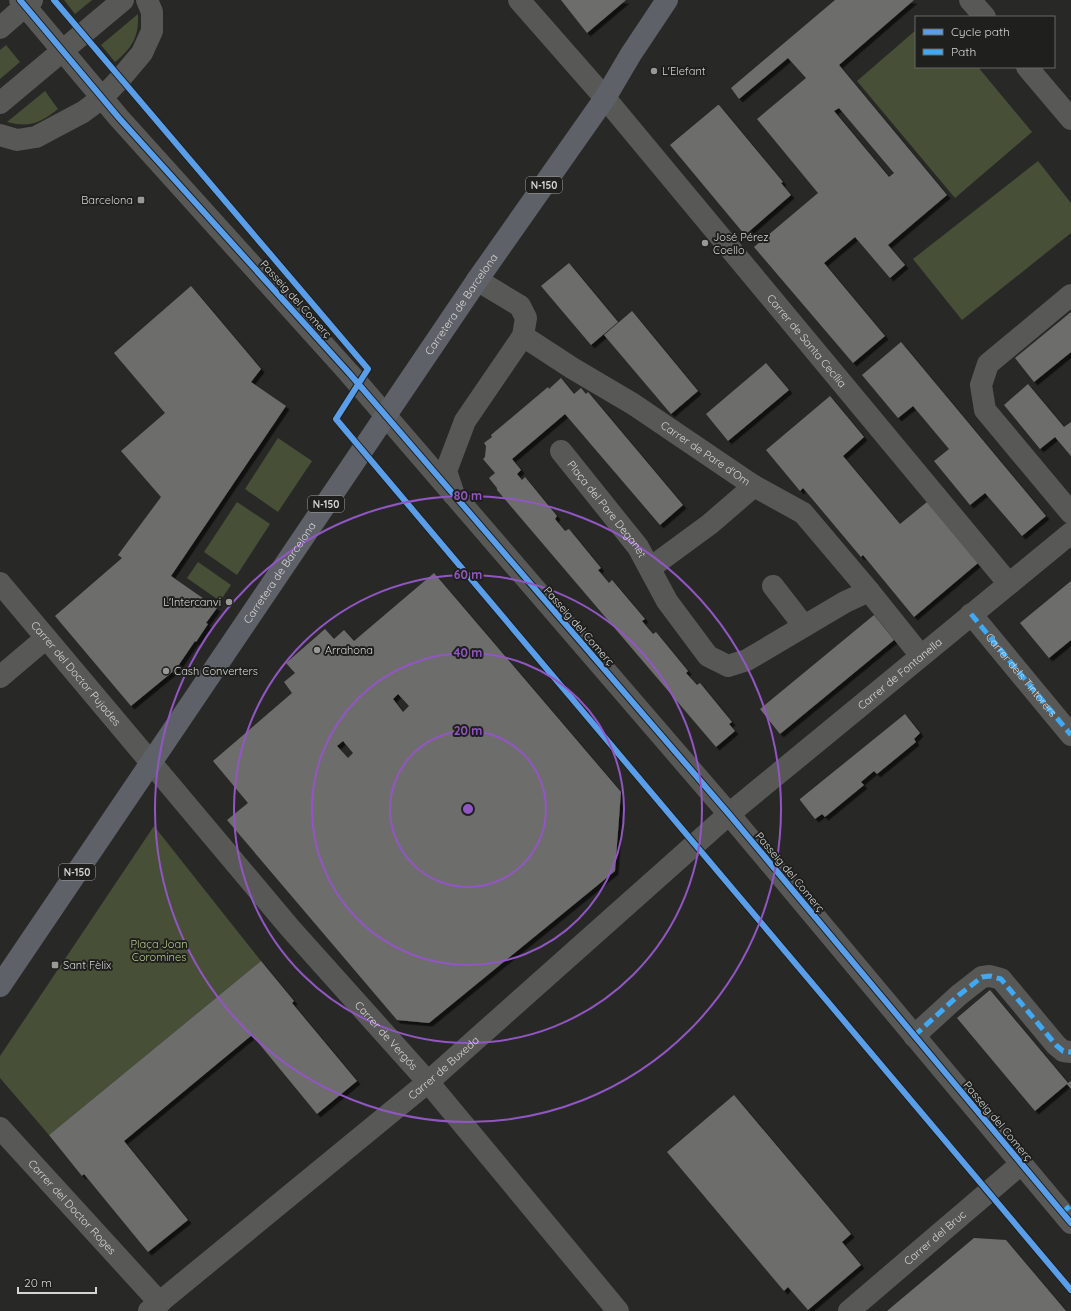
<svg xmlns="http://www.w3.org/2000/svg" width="1071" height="1311" font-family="Quicksand,sans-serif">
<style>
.green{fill:#474f36}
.building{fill:#6d6e6c;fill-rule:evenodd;filter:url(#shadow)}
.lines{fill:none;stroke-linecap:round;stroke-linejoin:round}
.street{stroke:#585957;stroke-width:22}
.secondary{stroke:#585957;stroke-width:22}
.primary{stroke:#5e6168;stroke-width:22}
.quiet{stroke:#3fa9f5;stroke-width:5;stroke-dasharray:10 5;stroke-linecap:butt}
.cycleway-casing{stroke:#1f201d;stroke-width:8}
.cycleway{stroke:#5a9eea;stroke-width:6}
.ring{fill:none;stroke:#9256c4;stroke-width:2}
.poi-dot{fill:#989997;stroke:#1f201d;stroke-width:1.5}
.labels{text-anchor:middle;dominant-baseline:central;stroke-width:4;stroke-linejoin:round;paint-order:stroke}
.shield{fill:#1f201d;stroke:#9e9f9d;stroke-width:1}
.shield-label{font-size:10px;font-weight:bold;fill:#d5d6d4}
.poi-label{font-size:11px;fill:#d5d6d4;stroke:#1f201d;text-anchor:start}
.street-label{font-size:11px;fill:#d5d6d4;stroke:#1f201d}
.park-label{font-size:11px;fill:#b6cb89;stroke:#1f201d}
.centre{fill:#9256c4;stroke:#1f201d;stroke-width:2}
.ring-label{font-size:12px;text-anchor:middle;font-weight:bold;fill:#9256c4;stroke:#1f201d;stroke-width:4;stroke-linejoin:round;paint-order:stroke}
</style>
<defs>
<filter id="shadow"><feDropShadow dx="3.5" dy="3.5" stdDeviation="0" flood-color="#0009"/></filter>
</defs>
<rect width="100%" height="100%" fill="#282927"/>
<g class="green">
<path d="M64,0H92L75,14Z"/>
<path d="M138,14C139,37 132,48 115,62L101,45Z"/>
<path d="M916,30V67H978L1032,132L955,198L857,81Z"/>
<path d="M6,45L20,62L0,79V50Z"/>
<path d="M45,91L58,109C40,123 30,128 7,122Z"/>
<path d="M1038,161L1071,203V233L962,320L913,259Z"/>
<path d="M278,438L312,461L278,512L245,489Z"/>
<path d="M237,502L270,524L237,575L204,552Z"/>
<path d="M198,562L231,585L220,601L187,578Z"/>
<path d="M154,826L261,961L49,1135L0,1078V1056Z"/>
</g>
<g class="building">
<path d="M561,0H626L587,33Z"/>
<path d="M835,0H914L839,65L947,195L888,245L905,265L890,278L855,237L824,263L885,336L853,363L754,247L818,193L757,119L806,78L788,58L739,99L731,88ZM839,108L894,173L889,177L834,111Z"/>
<path d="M718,105H719L783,182L781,183L791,195L745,235L670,145Z"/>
<path d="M569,263L618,322L591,345L541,286Z"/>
<path d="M191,286L261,369L251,382L286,406L171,576L217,608L206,623L208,624L196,642L195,641L176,669L131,706L55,616L122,558L118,555L161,497L121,451L165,413L114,353Z"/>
<path d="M632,311L698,391L671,414L604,335Z"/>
<path d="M1071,312V352L1034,382L1015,358Z"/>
<path d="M901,342L1046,516L1022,536L985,493L970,505L934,461L949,449L913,406L898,418L862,375Z"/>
<path d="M766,363L789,390L728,441L706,414Z"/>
<path d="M561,378L574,394L581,388L586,394L588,392L683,505L660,525L565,414L512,459L521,470L517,474L522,480L525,477L557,516L555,519L565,531L569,529L601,568L598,570L609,583L612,580L645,619L642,621L653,634L656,632L688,671L686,673L697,685L700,683L732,722L729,724L735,731L716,747L497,490V488L489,478L495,473L483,459L485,457L486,446L484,443L492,437L491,435L548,387L549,389Z"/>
<path d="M1028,384L1064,427L1071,422V456L1055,437L1040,449L1004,405Z"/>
<path d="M830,396L864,437L843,456L900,524L927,502L978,563L914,617L863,555L861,557L803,488L800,491L766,450Z"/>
<path d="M434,573L621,792L615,871L429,1023L397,1020L227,820L248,803L213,761L292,693L284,682L295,673L286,663L325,629L334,639L344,630L354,641ZM398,694L409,706L403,712L393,699ZM343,741L353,753L348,758L337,746Z"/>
<path d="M1071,581V640L1049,658L1020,623Z"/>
<path d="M874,615L894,640L780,734L760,709Z"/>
<path d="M905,714L920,733L914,739L916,742L877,774L874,771L861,782L864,785L825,817L822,814L815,819L800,800V799Z"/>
<path d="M261,961L294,1001L292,1003L357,1081L317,1114L252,1035L124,1141L188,1220L148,1252L84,1174L82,1176L49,1135Z"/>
<path d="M990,990L1068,1083L1071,1081V1089L1067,1084L1035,1111L957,1018Z"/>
<path d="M734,1095L851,1234L842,1242L861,1265L808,1310L788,1287L784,1291L667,1152Z"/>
<path d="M974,1238L1006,1240L1066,1311H887Z"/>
</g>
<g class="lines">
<g class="street">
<path d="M20,0L119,118L349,373L729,814L1071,1223"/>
<path id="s1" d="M519,0L605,98L1009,584"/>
<path d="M970,0L985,17"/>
<path d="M0,28L32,0"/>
<path d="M1027,67L1071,119"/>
<path d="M0,135L17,140L36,137L83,112L102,98L120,79L142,53L152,31V12L147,0"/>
<path id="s2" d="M477,280L520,306L526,318L523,336L572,368L633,404L754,486L803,513L869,591L921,656"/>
<path d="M1071,295L988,364L981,385L985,410L1071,513"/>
<path id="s3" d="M561,451L638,547L667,601L708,656L728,666L747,660L845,602L869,591"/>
<path d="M454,495L446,471L465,421L523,336"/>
<path d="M650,568L710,524L754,486"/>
<path id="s4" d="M0,583L290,928L428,1082L618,1311"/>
<path d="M773,586L804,626"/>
<path id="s5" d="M971,614L1071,735"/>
<path d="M0,677L46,638"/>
<path d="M914,1036L959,995L982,977L990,976L1001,979L1056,1045L1063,1051L1071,1052"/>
<path id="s6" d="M0,1128L160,1303"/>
<path id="s7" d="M149,1311L428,1082L729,814L1071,533"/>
<path id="s8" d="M849,1311L1021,1164"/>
</g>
<path class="secondary" d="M0,103L123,0"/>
<path class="primary" id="s9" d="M0,986L480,276L605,98L631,54L667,0"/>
<g class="quiet">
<path d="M971,614L1071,735"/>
<path d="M914,1036L959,995L982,977L990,976L1001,979L1056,1045L1063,1051L1071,1052"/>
<path d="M1062,1213L1071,1205"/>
</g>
<g class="cycleway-casing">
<g id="cycleway">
<path d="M20,0L119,118L349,373L729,814L1071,1223"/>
<path d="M54,0L368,369L336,419L1071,1290"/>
</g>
</g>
<use href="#cycleway" class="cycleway"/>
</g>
<g class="ring">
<circle cx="468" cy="809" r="78"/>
<circle cx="468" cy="809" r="156"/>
<circle cx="468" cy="809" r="234"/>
<circle cx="468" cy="809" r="313"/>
</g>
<g class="poi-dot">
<circle cx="654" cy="71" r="4"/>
<rect x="137" y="196" width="8" height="8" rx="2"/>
<circle cx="705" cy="243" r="4"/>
<circle cx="229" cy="602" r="4"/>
<circle cx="317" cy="650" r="4"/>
<circle cx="166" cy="671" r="4"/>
<rect x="51" y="961" width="8" height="8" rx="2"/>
</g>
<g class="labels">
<g class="shield">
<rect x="526" y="177" width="36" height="16" rx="3"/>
<rect x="308" y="496" width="36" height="16" rx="3"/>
<rect x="59" y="864" width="36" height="16" rx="3"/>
</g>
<g class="shield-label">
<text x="544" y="185">N-150</text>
<text x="326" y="504">N-150</text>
<text x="77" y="872">N-150</text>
</g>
<g class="poi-label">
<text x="662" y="71">L'Elefant</text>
<text x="133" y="200" text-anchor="end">Barcelona</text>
<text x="713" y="237">José Pérez<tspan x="713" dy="13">Coello</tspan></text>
<text x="221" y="602" text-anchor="end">L'Intercanvi</text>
<text x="325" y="650">Arrahona</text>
<text x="174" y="671">Cash Converters</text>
<text x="63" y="965">Sant Fèlix</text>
</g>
<g class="street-label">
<text transform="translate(296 299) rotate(48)">Passeig del Comerç</text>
<text stroke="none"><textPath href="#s9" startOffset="823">Carretera de Barcelona</textPath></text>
<text stroke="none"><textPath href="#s1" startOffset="446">Carrer de Santa Cecília</textPath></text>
<text stroke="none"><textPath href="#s2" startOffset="299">Carrer de Pare d'Om</textPath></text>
<text stroke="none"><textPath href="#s3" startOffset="74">Plaça del Pare Deganet</textPath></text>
<text stroke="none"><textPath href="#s9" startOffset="499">Carretera de Barcelona</textPath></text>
<text transform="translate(579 626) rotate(49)">Passeig del Comerç</text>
<text stroke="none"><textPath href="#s4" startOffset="118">Carrer del Doctor Pujades</textPath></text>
<text stroke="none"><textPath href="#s7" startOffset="985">Carrer de Fontanella</textPath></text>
<text stroke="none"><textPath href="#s5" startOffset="79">Carrer dels Tintorers</textPath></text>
<text transform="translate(790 872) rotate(50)">Passeig del Comerç</text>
<text stroke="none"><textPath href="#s4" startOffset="595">Carrer de Vergós</textPath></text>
<text stroke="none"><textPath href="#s7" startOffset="382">Carrer de Buxeda</textPath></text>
<text transform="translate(998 1121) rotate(50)">Passeig del Comerç</text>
<text stroke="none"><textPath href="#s6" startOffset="107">Carrer del Doctor Roges</textPath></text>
<text stroke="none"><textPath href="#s8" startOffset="113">Carrer del Bruc</textPath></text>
</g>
<g class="park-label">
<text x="159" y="944">Plaça Joan<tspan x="159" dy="13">Coromines</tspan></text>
</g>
</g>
<circle cx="468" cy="809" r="6" class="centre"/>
<g class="ring-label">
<text x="468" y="500">80 m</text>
<text x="468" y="579">60 m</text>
<text x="468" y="657">40 m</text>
<text x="468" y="735">20 m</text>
</g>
<rect x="915" y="16" width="140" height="52" fill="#1f201d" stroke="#686966"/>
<rect x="923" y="29" width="20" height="6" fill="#5a9eea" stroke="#686966"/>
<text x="951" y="36" font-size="12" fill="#d5d6d4">Cycle path</text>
<rect x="923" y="49" width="20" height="6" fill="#3fa9f5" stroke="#686966"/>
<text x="951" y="56" font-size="12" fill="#d5d6d4">Path</text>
<path d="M18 1287v6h78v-6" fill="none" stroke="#d5d6d4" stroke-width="2"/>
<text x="24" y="1287" font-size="12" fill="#d5d6d4" stroke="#1f201d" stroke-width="3" paint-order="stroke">20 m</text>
</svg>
